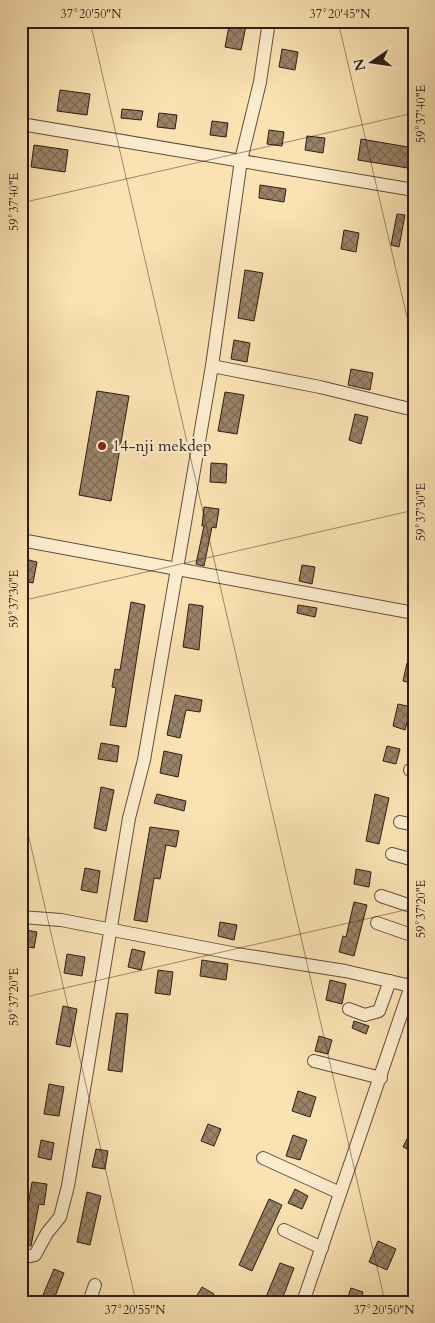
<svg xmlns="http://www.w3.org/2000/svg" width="435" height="1323" font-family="Cardo,serif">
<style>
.building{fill:url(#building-cross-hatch);stroke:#2f1c15}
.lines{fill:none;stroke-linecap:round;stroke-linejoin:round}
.minor-casing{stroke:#624e3c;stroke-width:14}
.minor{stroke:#fceccd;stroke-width:12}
.ticks{fill:none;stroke:#2f1c15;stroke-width:1;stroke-opacity:0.45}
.poi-dot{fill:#8f2418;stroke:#fceccd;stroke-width:2}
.labels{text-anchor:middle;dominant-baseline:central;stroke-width:4;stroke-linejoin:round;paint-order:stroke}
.poi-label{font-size:16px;fill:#2f1c15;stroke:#fceccd;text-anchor:start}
.neatline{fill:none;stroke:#2f1c15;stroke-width:2}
.ticks-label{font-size:12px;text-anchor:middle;fill:#2f1c15}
</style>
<defs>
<pattern id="building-cross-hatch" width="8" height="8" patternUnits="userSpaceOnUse" patternTransform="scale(1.25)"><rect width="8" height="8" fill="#998367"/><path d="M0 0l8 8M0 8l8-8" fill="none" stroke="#7d6a54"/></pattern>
</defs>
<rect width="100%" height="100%" fill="#fae2b2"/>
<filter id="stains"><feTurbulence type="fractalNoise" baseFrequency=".004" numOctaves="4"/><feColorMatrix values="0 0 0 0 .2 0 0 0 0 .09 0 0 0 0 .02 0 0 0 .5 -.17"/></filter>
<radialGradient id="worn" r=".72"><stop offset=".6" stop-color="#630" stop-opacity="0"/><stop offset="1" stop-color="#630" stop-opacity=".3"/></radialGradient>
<g class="building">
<path d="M230,21H247L241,50L225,47Z"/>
<path d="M282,49L298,52L295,70L279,67Z"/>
<path d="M60,90L90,94L87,115L57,111Z"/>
<path d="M122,109L143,111L141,120L121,118Z"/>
<path d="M159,113L177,115L175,129L157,127Z"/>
<path d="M212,121L228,123L226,137L210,135Z"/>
<path d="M269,130L284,132L282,146L267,144Z"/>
<path d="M307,136L325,138L323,153L305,150Z"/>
<path d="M361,139L414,148V169L358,160Z"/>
<path d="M34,145L68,150L65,172L31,167Z"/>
<path d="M260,185L286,189L284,202L259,198Z"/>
<path d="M397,214L405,215L399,247L391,245Z"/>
<path d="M344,230L359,233L356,252L341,249Z"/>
<path d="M245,270L263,273L254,321L238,318Z"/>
<path d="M234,340L250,343L247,362L231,359Z"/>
<path d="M351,369L373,373L370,390L348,385Z"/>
<path d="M97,391L129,396L111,501L79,495Z"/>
<path d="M225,392L244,395L237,434L218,431Z"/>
<path d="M355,414L368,417L361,444L349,440Z"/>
<path d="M211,463L227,464L226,483L210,482Z"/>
<path d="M204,507L219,509L216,528L212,527L204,566L196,564L204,526H202Z"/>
<path d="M21,558L37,562L33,583L21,581Z"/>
<path d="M302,565L315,567L312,584L299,581Z"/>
<path d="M131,602L145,605L126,727L110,725L116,688L112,687L115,669L120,670Z"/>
<path d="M189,604L203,606L199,650L183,647Z"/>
<path d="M298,605L317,608L315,617L297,613Z"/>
<path d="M407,663L414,665V684L403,681Z"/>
<path d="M175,695L202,700L200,712L186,710L180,738L167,735Z"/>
<path d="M398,704L411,707L405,730L393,726Z"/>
<path d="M101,743L119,746L117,762L98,759Z"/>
<path d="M387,746L400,749L396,764L383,761Z"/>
<path d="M164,751L182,755L178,777L160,773Z"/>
<path d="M101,787L114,790L106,831L94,828Z"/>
<path d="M157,794L186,801L184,811L154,803Z"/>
<path d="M375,794L389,798L379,844L366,841Z"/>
<path d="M150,827L179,831L176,847L166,845L160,879L154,878L147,922L134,920Z"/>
<path d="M85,868L100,871L97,893L81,890Z"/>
<path d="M356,869L371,872L369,887L354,884Z"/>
<path d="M354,902L367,905L354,956L339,952L343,936L346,937Z"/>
<path d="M220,922L237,925L234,940L218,936Z"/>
<path d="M21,929L37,932L34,948L21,946Z"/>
<path d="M132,949L145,952L141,970L128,967Z"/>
<path d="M67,954L85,957L82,976L64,973Z"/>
<path d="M202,960L228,964L226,980L200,976Z"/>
<path d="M158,970L173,972L170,995L155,993Z"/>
<path d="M330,980L346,984L342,1004L326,1000Z"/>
<path d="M63,1006L77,1009L70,1047L56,1044Z"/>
<path d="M116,1013L128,1014L122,1072L108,1070Z"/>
<path d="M354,1021L369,1026L366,1034L352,1028Z"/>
<path d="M319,1036L332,1040L328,1054L315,1051Z"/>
<path d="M49,1084L64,1087L59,1116L44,1114Z"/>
<path d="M298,1091L316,1097L310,1117L292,1111Z"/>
<path d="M208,1124L221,1129L214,1146L201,1141Z"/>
<path d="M414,1125V1152L403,1147Z"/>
<path d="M293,1135L307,1140L300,1160L286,1156Z"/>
<path d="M41,1140L54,1143L51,1160L38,1157Z"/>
<path d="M96,1149L108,1151L105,1169L92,1167Z"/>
<path d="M32,1182L47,1184L44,1205L39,1204L31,1246L21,1244V1223L22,1217H26Z"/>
<path d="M295,1189L308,1196L302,1209L288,1203Z"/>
<path d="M87,1192L101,1196L90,1245L77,1242Z"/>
<path d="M269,1199L282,1205L252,1271L239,1265Z"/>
<path d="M378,1241L396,1249L387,1270L369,1262Z"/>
<path d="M280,1263L294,1268L281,1302H264Z"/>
<path d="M54,1269L64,1273L53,1302H40Z"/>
<path d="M202,1287L214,1294L209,1302H193Z"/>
<path d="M351,1288L363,1292L360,1302H346Z"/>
</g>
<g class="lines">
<g class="minor-casing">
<g id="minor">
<path d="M21,124L414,190"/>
<path d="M212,366L320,387L414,410"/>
<path d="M21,540L414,613"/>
<path d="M410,770L414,771"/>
<path d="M400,822L414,825"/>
<path d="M392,854L414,860"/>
<path d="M381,896L414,907"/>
<path d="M21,917L61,920L237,954L345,971L411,986"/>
<path d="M377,923L414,936"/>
<path d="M349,1009L365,1015L379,1011L390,981"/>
<path d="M314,1061L381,1078"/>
<path d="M263,1158L340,1193"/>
<path d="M284,1230L322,1248"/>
<path d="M21,1258L35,1255L47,1233L60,1217L68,1186L129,818L144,760L212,366L241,160L260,82L269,21"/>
<path d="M89,1302L95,1285"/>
<path d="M303,1302L413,980"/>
</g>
</g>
<use href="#minor" class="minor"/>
</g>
<path class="ticks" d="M90,21L385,1302M338,21L414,347M21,203L414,113M21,601L414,510M21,803L136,1302M21,998L414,908"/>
<circle class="poi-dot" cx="102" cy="446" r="5"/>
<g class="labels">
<g class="poi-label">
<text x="112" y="446">14-nji mekdep</text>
</g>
</g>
<rect width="435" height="1323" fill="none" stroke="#fae2b2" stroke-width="55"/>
<g transform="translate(372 62) rotate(257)" stroke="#fceccd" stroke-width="4" paint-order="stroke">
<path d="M0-4L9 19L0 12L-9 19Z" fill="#2f1c15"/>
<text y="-8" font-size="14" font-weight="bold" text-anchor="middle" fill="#2f1c15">N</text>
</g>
<rect x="28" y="28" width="380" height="1268" class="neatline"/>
<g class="ticks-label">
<text x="91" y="18">37°20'50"N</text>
<text x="340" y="18">37°20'45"N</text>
<text transform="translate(421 114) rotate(-90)" y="4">59°37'40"E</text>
<text transform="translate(14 202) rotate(-90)" y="4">59°37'40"E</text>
<text transform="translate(421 512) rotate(-90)" y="4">59°37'30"E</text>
<text transform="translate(14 599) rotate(-90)" y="4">59°37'30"E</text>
<text transform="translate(421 909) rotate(-90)" y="4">59°37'20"E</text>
<text transform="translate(14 997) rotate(-90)" y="4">59°37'20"E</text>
<text x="135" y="1314">37°20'55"N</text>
<text x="384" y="1314">37°20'50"N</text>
</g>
<rect width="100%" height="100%" filter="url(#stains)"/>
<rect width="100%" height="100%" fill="url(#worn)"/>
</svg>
